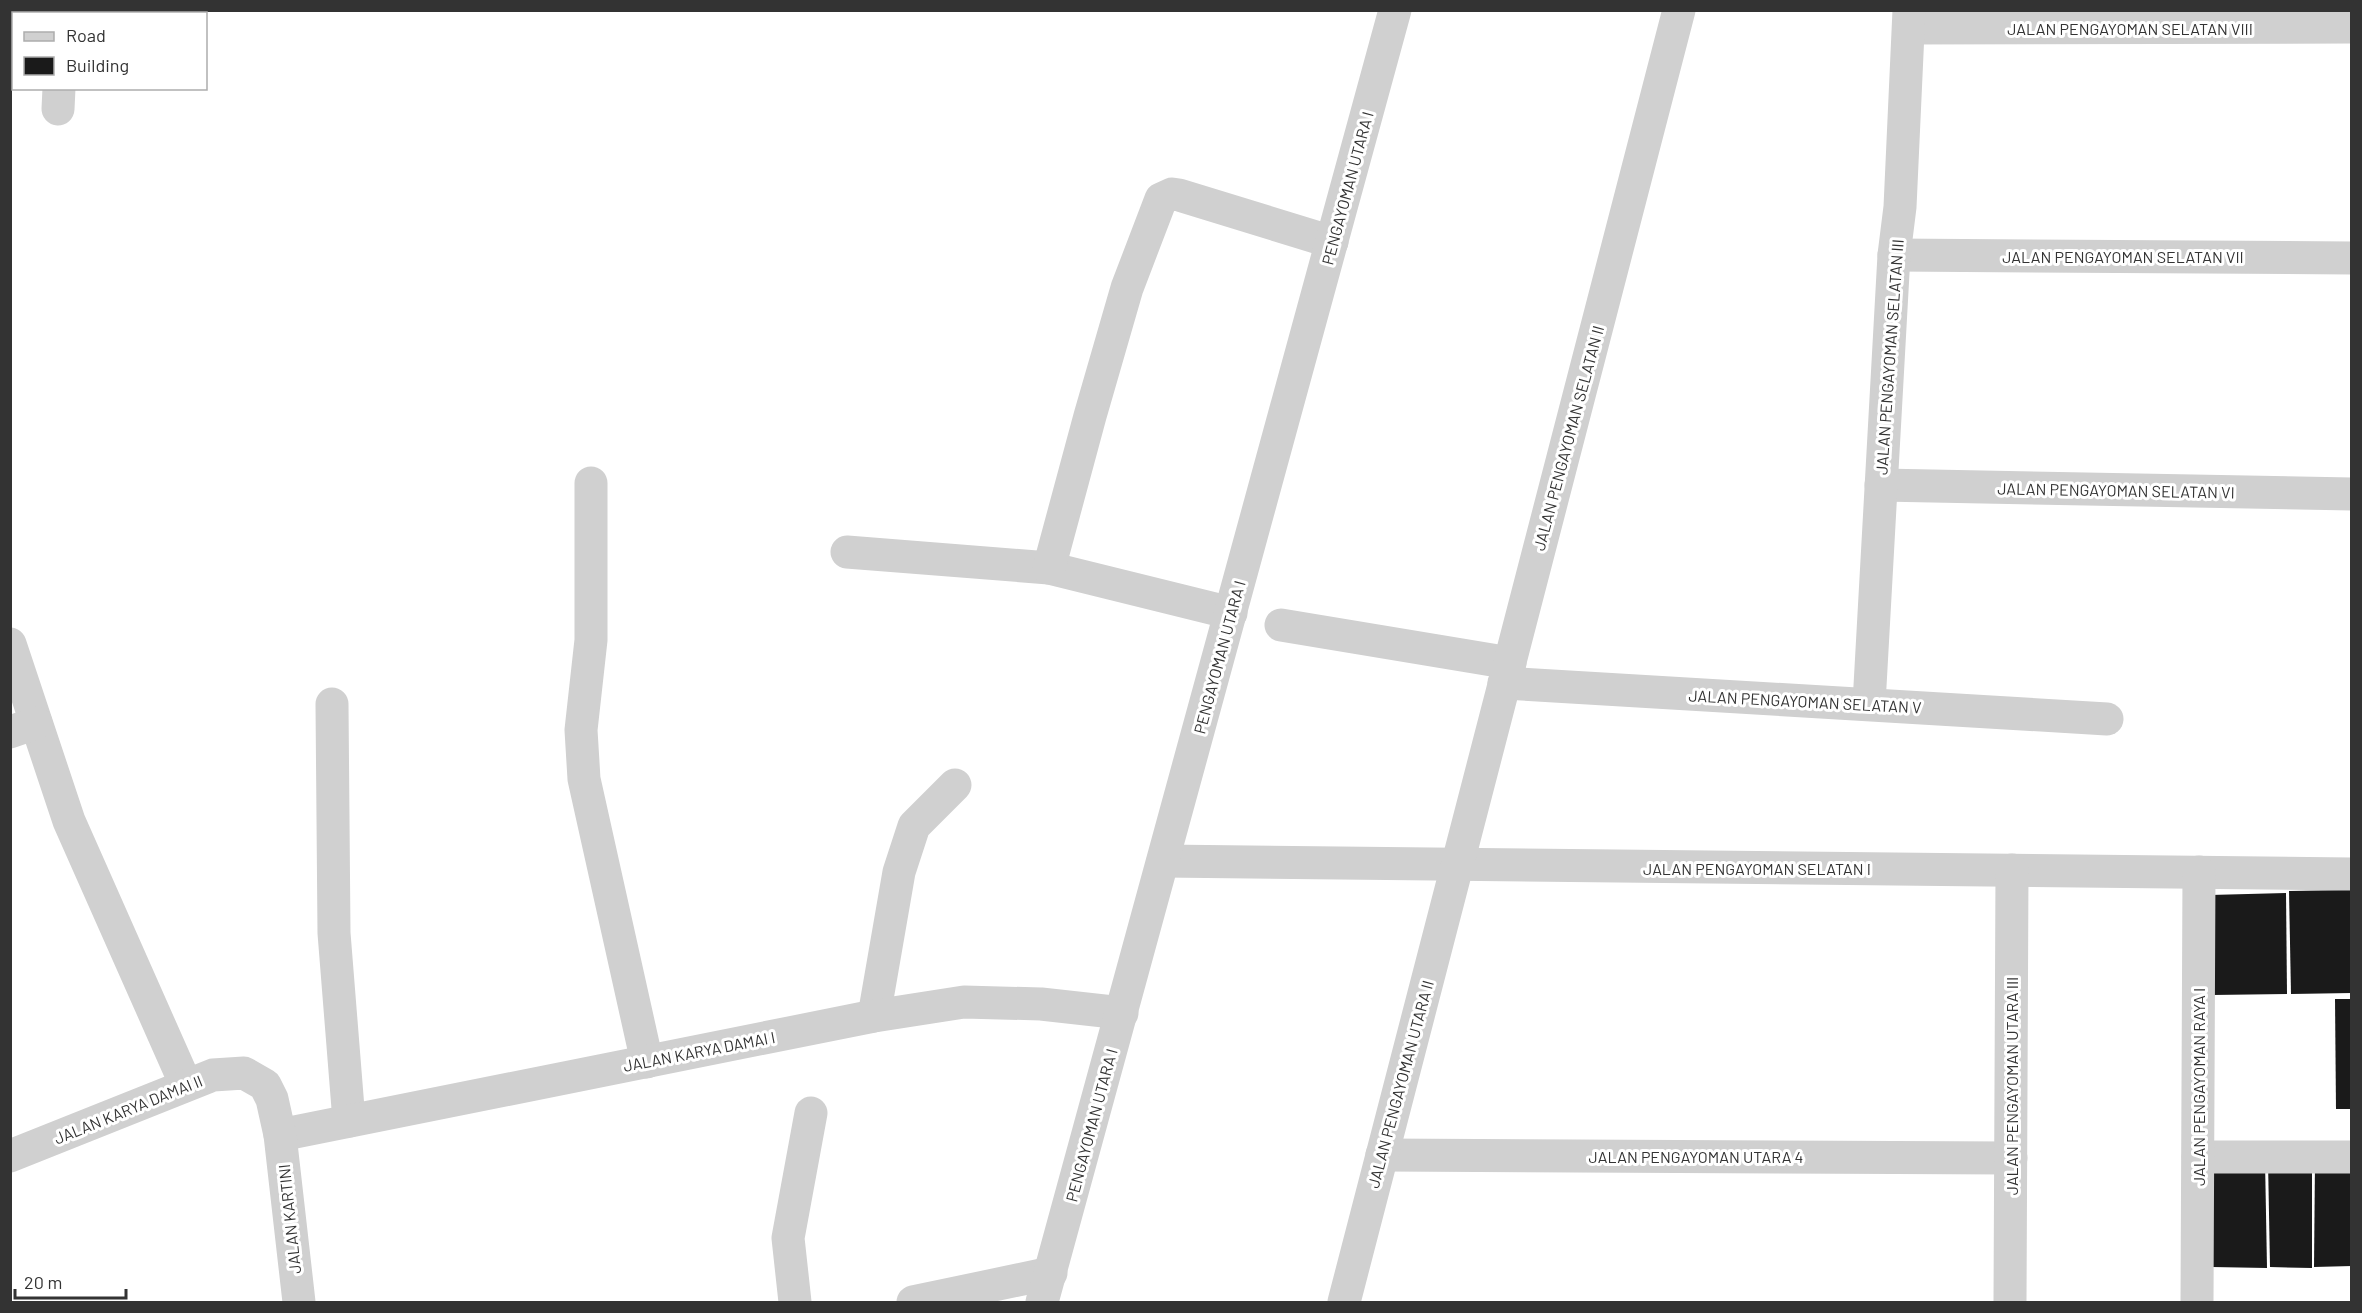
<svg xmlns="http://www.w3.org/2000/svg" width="2362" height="1313" font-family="Barlow,sans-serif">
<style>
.building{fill:#1a1a1a}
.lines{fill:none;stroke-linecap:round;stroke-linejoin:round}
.minor{stroke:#d0d0d0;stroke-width:33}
.labels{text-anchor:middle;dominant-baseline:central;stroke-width:6;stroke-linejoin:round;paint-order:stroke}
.street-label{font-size:16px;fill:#333;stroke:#fff}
</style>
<rect width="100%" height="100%" fill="#fff"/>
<g class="building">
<path d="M2352,890V993L2291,994L2289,891Z"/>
<path d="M2286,893L2287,994L2212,995L2210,895Z"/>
<path d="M2335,999H2352V1109H2336Z"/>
<path d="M2212,1160H2265L2267,1268L2212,1267Z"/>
<path d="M2268,1160L2312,1161V1268L2270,1267Z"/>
<path d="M2315,1161L2352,1162V1266L2314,1267Z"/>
</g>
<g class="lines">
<g class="minor">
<path d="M61,14V10"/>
<path d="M1909,28L2352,27"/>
<path d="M58,109L59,88"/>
<path d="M1894,255L2352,258"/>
<path d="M591,483V640L581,730L584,779L647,1062"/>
<path d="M1881,485L2352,494"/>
<path d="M847,552L1049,568L1231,613"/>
<path d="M1049,568L1090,416L1127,288L1161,199L1172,194L1179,195L1332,242"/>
<path d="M1281,625L1510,663"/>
<path d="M10,644L69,821L186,1085"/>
<path d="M1504,683L2107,719"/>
<path d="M332,704L334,933L349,1121"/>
<path d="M1869,704L1894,255L1900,207L1909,10"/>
<path d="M10,732L36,723"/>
<path d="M1163,861L2352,874"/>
<path d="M874,1016L899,872L914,826L955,785"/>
<path d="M280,1135L874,1016L964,1002L1041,1004L1122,1013"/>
<path d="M1382,1155L2011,1158"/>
<path d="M10,1156L213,1075L244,1073L265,1085L272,1099L280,1135L299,1302"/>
<path d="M2198,1157H2352"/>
<path d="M795,1302L788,1238L811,1113"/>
<path d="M913,1302L1051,1273"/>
<path d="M1042,1302L1395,10"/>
<path d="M1344,1302L1679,10"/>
<path d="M2010,1302L2012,870"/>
<path d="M2197,1302L2199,872"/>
</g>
</g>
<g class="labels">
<g class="street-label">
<text x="2130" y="28">JALAN PENGAYOMAN SELATAN VIII</text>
<text transform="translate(1347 188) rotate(-75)">PENGAYOMAN UTARA I</text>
<text x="2123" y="256">JALAN PENGAYOMAN SELATAN VII</text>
<text transform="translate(1889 357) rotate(-86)">JALAN PENGAYOMAN SELATAN III</text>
<text transform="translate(1568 438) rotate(-75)">JALAN PENGAYOMAN SELATAN II</text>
<text transform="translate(2116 490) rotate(1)">JALAN PENGAYOMAN SELATAN VI</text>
<text transform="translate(1219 657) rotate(-75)">PENGAYOMAN UTARA I</text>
<text transform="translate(1805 701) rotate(3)">JALAN PENGAYOMAN SELATAN V</text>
<text x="1757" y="868">JALAN PENGAYOMAN SELATAN I</text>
<text transform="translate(699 1051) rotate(-11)">JALAN KARYA DAMAI I</text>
<text transform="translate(1400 1084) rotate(-75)">JALAN PENGAYOMAN UTARA II</text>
<text transform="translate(2011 1086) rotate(-90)">JALAN PENGAYOMAN UTARA III</text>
<text transform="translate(2198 1087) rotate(-90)">JALAN PENGAYOMAN RAYA I</text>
<text transform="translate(128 1109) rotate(-22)">JALAN KARYA DAMAI II</text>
<text transform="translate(1091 1125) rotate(-75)">PENGAYOMAN UTARA I</text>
<text x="1696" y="1156">JALAN PENGAYOMAN UTARA 4</text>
<text transform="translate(289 1219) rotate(-96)">JALAN KARTINI</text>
</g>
</g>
<rect width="2362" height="1313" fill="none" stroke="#333333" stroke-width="24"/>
<rect x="12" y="12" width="195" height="78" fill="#ffffff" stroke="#adadad" stroke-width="1.5"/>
<rect x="24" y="32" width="30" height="9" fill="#d0d0d0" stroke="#adadad" stroke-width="1.5"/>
<text x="66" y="42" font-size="18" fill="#333333">Road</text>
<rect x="24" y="57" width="30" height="18" fill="#1a1a1a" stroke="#adadad" stroke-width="1.5"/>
<text x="66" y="72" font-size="18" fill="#333333">Building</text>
<path d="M15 1289v9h111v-9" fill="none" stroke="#333333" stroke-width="3"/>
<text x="24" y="1289" font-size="18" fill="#333333" stroke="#ffffff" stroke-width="4.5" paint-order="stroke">20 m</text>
</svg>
